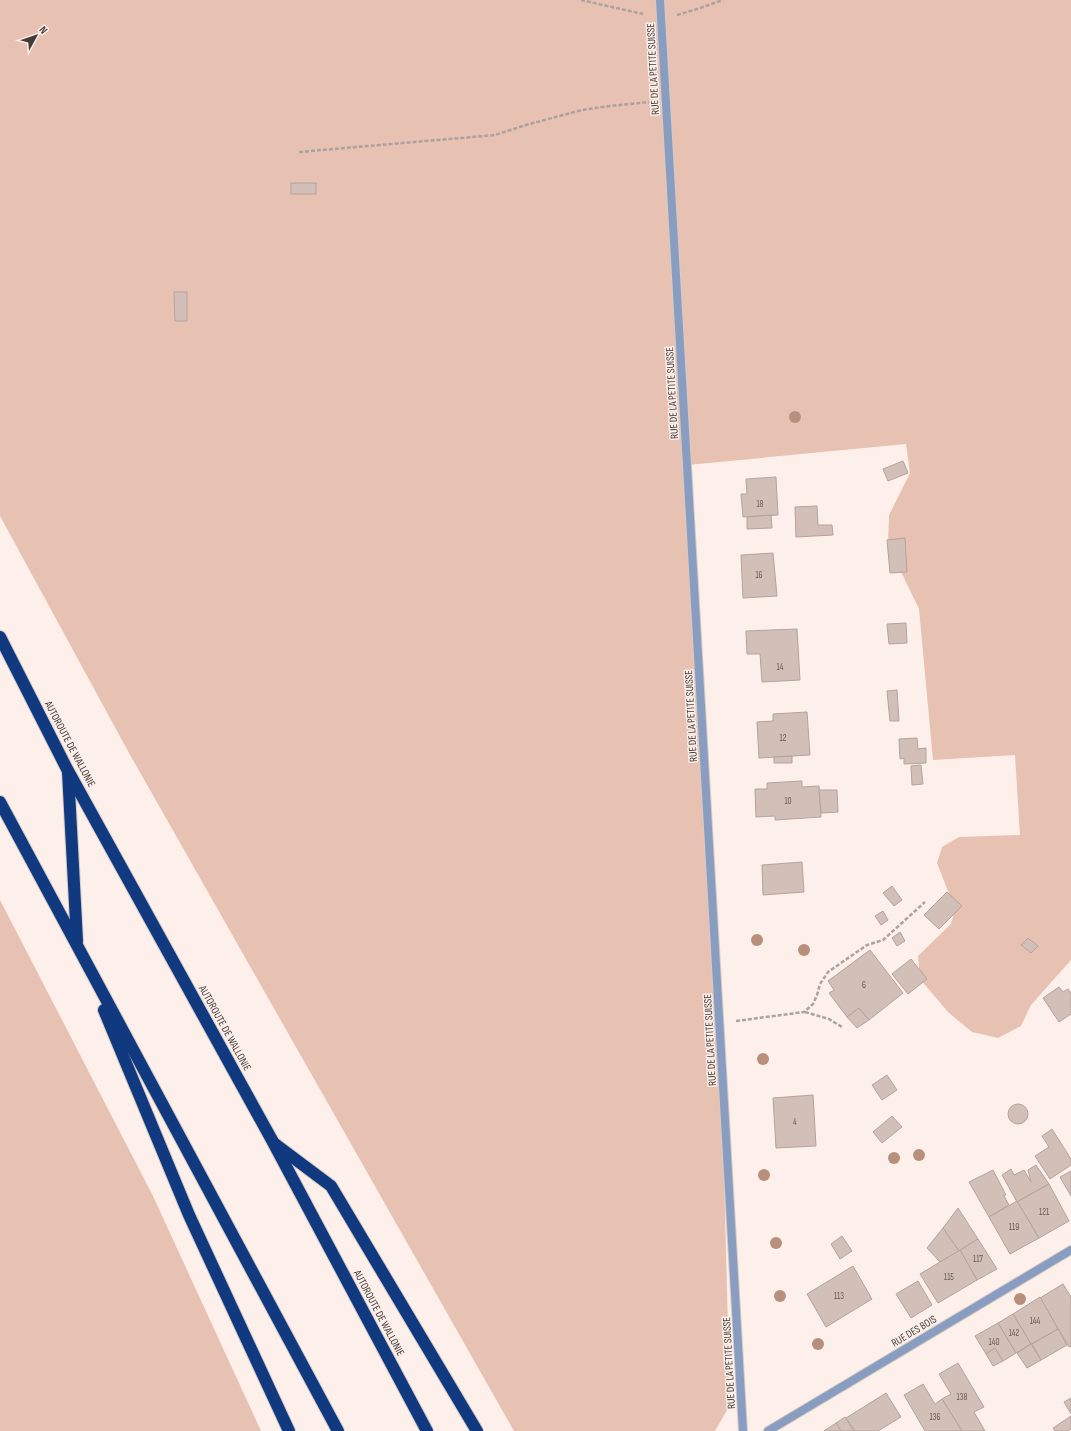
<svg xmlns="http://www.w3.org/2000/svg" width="1071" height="1431" font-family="'Sofia Sans Condensed',sans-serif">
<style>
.green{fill:#e7c1b2}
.building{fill:#d1bfb8;stroke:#b4a39c}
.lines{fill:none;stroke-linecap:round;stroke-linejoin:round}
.minor-casing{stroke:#d8cbc6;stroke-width:10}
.motorway-casing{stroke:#d8cbc6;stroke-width:14}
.path{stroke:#ada29d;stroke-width:2.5;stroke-dasharray:4 2;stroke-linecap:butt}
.minor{stroke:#889dc0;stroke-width:8}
.motorway{stroke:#10397f;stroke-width:12}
.tree{fill:#b88f7d}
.labels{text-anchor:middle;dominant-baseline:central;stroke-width:3;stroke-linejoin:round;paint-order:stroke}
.number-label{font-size:9px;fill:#665c58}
.street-label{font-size:11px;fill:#423b38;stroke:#fdefe9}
</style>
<rect width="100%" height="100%" fill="#fdefe9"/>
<g class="green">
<path d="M0,0H1071V960L1031,1005L1021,1026L998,1038L972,1032L948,1012L920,979L918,956L951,924L955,909L937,863L942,847L959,837L1020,835L1015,755L933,760L919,609L888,545L889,515L910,473L906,444L688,465L720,1023L730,1405L715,1431H514L129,753L0,516Z"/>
<path d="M0,900L153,1196L261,1431H0Z"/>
</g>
<g class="building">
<rect x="291" y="183" width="25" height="11"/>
<path d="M174,292H187V321H175Z"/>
<path d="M903,461L908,473L888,481L883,469Z"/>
<path d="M776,477L778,515L743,517L741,494H747L746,479Z"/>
<path d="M817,506L818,525H832L833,535L796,537L795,507Z"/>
<path d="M771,515L772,528L747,529V517Z"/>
<path d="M905,538L907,572L890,573L887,540Z"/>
<path d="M773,553L777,596L743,598L741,555Z"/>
<path d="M906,623L907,643L889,644L887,624Z"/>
<path d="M797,629L800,680L762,682L760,654H747L746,631Z"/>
<path d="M897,690L899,721H890L887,691Z"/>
<path d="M807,712L810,755L759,758L757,722L773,721V714Z"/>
<path d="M917,738L918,749L926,748V763L904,764V758L900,759L899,739Z"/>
<path d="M792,756V763H774V757Z"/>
<path d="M921,765L923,784L912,785L911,766Z"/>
<path d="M802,781V787L819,786L821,817L775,820V816L756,817L755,789H767V783Z"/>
<path d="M819,790H837L838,812L821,813Z"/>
<path d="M802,862L804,892L763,895L762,865Z"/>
<path d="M892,886L902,900L894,906L883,893Z"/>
<path d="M947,892L962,906L939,929L924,915Z"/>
<path d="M883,911L888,920L881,925L875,916Z"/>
<path d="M900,932L905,941L897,946L892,938Z"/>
<path d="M1028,938L1038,946L1031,953L1021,945Z"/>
<path d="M870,950L903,993L869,1020L859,1008L847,1017L829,993L834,990L828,981Z"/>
<path d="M911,959L927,979L908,994L892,974Z"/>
<path d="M1059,987L1063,992L1068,989L1071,993V1014L1059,1022L1043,998Z"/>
<path d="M859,1008L869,1020L857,1028L847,1017Z"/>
<path d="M887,1075L897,1090L882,1100L872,1085Z"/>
<path d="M813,1095L816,1146L776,1148L773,1098Z"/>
<circle cx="1018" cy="1114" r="10"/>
<path d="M892,1116L902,1127L882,1143L873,1132Z"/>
<path d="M1052,1129L1071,1159V1165L1050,1179L1035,1156L1049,1147L1042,1136Z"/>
<path d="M1036,1165L1049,1184L1017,1202L1002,1175L1011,1169L1014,1175L1024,1170L1031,1182L1028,1170Z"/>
<path d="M993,1170L1006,1195L1004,1196L1009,1205L989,1217L969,1182Z"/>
<path d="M1071,1171V1196L1060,1177Z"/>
<path d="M1049,1184L1069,1221L1039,1238L1017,1202Z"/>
<path d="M1017,1201L1039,1238L1010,1254L989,1217Z"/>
<path d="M958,1208L978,1239L959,1251L943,1228Z"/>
<path d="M943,1228L959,1251L940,1262L927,1248Z"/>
<path d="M842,1236L852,1251L840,1259L831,1244Z"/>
<path d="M978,1239L997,1269L977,1280L960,1250Z"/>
<path d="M960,1250L977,1280L938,1303L920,1274Z"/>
<path d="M853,1266L872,1299L826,1327L807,1294Z"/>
<path d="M918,1281L932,1305L911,1318L896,1294Z"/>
<path d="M1063,1284L1071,1297V1346L1069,1347L1040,1298Z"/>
<path d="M1040,1297L1058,1329L1031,1344L1013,1314Z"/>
<path d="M1013,1314L1031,1344L1016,1353L998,1323Z"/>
<path d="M998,1323L1016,1353L1003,1361L995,1348L986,1354L975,1336Z"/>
<path d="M1058,1329L1067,1345L1041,1360L1032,1344Z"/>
<path d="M1031,1344L1041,1360L1027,1368L1017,1353Z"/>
<path d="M995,1348L1003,1361L993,1366L986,1354Z"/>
<path d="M958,1363L984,1407L974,1412L985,1431H962L942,1399L951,1394L939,1374Z"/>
<path d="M923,1384L935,1404L942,1399L962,1431H925L904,1395Z"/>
<path d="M886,1393L901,1417L878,1431H855L846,1418Z"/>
<path d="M1071,1398V1414L1064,1402Z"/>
<path d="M1071,1416V1429L1068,1431H1055L1053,1428Z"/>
<path d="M845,1417L854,1431H841L836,1423Z"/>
<path d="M836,1423L841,1431H824Z"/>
</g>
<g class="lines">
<g class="minor-casing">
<g id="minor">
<path d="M660,0L743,1431"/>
<path d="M768,1431L1071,1250"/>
</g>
</g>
<g class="motorway-casing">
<g id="motorway">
<path d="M0,637L67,769L273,1142L427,1431"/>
<path d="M68,772L77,941"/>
<path d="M0,802L338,1431"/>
<path d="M104,1010L189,1215L289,1431"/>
<path d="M275,1144L331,1186L477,1431"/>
</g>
</g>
<g class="path">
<path d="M581,0L643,14"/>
<path d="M677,15L697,9L723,0"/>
<path d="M299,152L495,135L526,125L582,110L610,106L650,102"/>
<path d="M805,1012L829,1019L842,1027"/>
<path d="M736,1021L804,1012L813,1004L817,995L820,984L828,972L867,945L883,940L925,902"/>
</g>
<use href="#minor" class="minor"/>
<use href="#motorway" class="motorway"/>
</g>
<g class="tree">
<circle cx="795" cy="417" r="6"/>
<circle cx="757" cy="940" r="6"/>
<circle cx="804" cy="950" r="6"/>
<circle cx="763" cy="1059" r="6"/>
<circle cx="919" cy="1155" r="6"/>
<circle cx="894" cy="1158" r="6"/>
<circle cx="764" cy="1175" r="6"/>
<circle cx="776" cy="1243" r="6"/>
<circle cx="780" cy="1296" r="6"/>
<circle cx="1020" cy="1299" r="6"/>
<circle cx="818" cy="1344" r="6"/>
</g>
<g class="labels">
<g class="number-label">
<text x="760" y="504">18</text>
<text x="759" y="575">16</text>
<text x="780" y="667">14</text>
<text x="783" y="738">12</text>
<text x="788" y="801">10</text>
<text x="864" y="985">6</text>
<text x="795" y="1122">4</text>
<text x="1044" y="1212">121</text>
<text x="1014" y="1227">119</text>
<text x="978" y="1259">117</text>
<text x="949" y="1277">115</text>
<text x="839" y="1296">113</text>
<text x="1035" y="1321">144</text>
<text x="1014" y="1333">142</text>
<text x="994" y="1342">140</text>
<text x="962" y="1397">138</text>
<text x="935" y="1417">136</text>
</g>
<g class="street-label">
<text transform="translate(653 69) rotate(-93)">RUE DE LA PETITE SUISSE</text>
<text transform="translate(672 393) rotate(-93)">RUE DE LA PETITE SUISSE</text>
<text transform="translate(691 716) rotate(-93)">RUE DE LA PETITE SUISSE</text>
<text transform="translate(70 744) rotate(62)">AUTOROUTE DE WALLONIE</text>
<text transform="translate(225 1028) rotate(61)">AUTOROUTE DE WALLONIE</text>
<text transform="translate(710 1040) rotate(-93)">RUE DE LA PETITE SUISSE</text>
<text transform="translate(379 1313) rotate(62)">AUTOROUTE DE WALLONIE</text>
<text transform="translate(914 1331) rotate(-31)">RUE DES BOIS</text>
<text transform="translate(729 1363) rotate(-93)">RUE DE LA PETITE SUISSE</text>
</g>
</g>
<g transform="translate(36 36) rotate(50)" stroke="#fdefe9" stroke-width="3" paint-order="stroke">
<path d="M0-3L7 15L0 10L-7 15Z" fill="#423b38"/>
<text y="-6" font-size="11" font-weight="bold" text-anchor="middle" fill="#423b38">N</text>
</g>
</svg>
